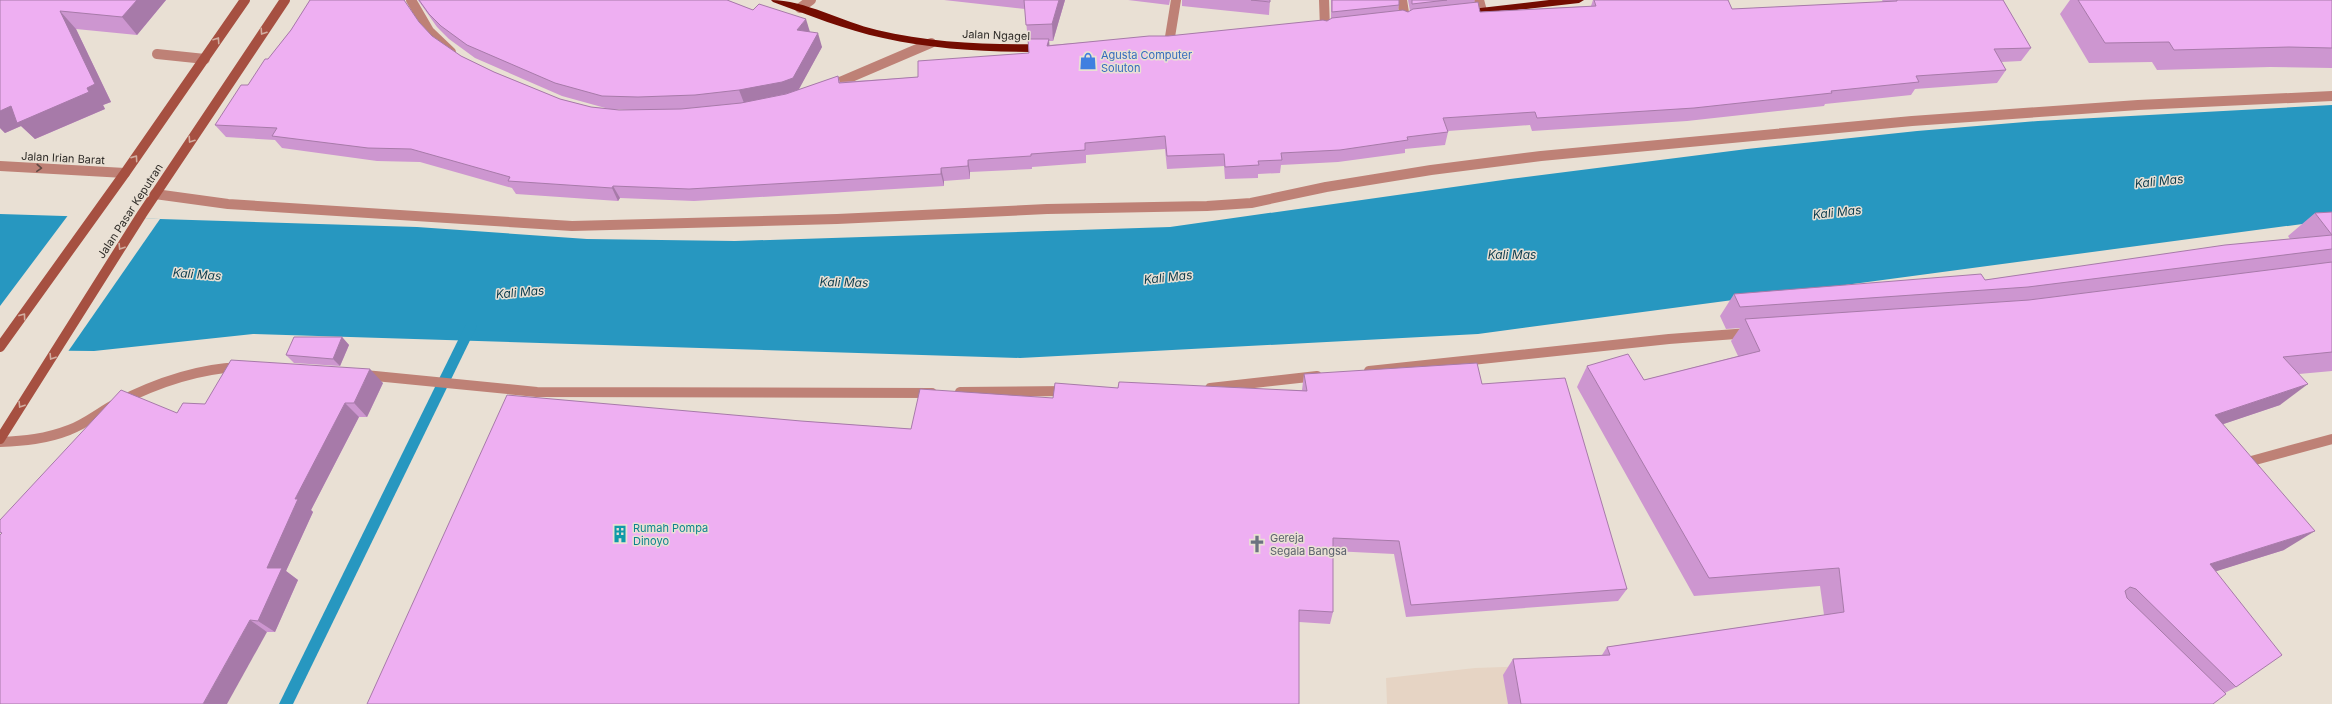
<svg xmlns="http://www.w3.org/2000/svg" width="2332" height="704" font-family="Inter,sans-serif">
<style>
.education{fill:#e6d4c4}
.water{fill:#2797c0}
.pier{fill:#e9e0d4}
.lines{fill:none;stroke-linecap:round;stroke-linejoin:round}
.stream{fill:#2797c0;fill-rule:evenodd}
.lane{stroke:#be8176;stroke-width:10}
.street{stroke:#be8176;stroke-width:10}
.secondary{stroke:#a65041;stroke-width:10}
.highway{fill:#740c01;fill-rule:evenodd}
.wall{fill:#cd96d0}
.shaded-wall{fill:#a77aa9}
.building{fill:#eeaff2;stroke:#a77aa9}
.oneway{stroke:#d2aea1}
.oneway2{stroke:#604943}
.labels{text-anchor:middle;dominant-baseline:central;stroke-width:3;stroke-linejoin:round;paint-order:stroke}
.street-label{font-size:11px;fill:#2e2b27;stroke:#e9e0d4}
.shop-label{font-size:11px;fill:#366cbe;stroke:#e9e0d4;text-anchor:start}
.culture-label{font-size:11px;fill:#0d838f;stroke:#e9e0d4;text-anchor:start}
.worship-label{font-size:11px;fill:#5b616d;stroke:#e9e0d4;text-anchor:start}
.water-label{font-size:12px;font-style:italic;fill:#0d3c4d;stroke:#e9e0d4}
</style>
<rect width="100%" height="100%" fill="#e9e0d4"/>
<path class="education" d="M1585,664L1601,704H1387L1386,678L1475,668Z"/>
<path class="water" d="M2332,105V220L1478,334L1020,358L253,334L94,351L0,350V214L417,227L587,239L735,241L1170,227L1510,179L1747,149L1917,131L2038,121Z"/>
<path class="pier" d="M69,214L160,219L67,353L0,352V306Z"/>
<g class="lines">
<path class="stream" d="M471,321L475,323L477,326L293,704H279L465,326L467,323Z"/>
<g class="lane">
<path d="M157,54L205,59"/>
<path d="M2244,463L2332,439"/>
</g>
<g class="street">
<path d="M411,0L429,31L451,52"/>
<path d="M1324,0L1325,28"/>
<path d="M1402,0L1405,19"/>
<path d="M1479,0L1482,11"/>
<path d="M800,8L811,0"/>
<path d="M1169,43L1176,0"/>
<path d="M828,87L931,43"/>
<path d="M0,166L125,173"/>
<path d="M155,194L228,204L572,226L837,219L1047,209L1207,206L1251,203L1326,187L1431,170L1541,156L1912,121L2138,105L2332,96"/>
<path d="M1369,371L1669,339L1749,333"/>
<path d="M365,375L537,392L932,393"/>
<path d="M1210,388L1317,376"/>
<path d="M960,392L1066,391"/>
<path d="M0,442C24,441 46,439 69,430C86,424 101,411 117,403C156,383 195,369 239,367"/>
</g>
<g class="secondary">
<path d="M0,347L125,173L245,0"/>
<path d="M0,439L142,214L285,0"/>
</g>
<g class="highway">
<path d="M771,0C804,0 843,22 877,30C931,43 988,45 1044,44L1049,48L1044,52C990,52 936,50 883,38C845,30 809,15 773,2Z"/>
<path d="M1549,0H1584L1579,3L1463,16L1458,13L1463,10Z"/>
</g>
</g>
<g class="wall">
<path d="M0,0H166L137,35L76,29L111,102L103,105L105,109L35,139L21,126L5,133L0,128Z"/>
<path d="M310,0H405V2L419,22L432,36L461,56L494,72L560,99L591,107L619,110H633L609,109L562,96L475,58L449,39L437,27L418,0H727L810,32L822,47L798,90L838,76L840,82L918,77L1029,53L1025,9L944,0H1065L1053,41H1049V45L1168,36L1327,21L1331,19V0H1399V5L1398,11L1408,12L1410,11L1408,0H1475L1474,3L1480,12L1591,6L1593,0H1728L1732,9L1883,2L1882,0H2003L2031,48L2021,61L2001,62L2006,70L1997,83L1915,89L1911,95L1825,104L1824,106L1687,121L1532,131L1530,125L1448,131V132L1445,145L1405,149V153L1338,162L1281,165L1280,173L1258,174V178L1225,179L1224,166L1167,169L1165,149L1086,155V163L1032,167V169L970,172V179L944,181V186L694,201L620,198L618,201L516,194L512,188L420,162L377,161L282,148L275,140L226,137L215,125L248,85L291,30Z"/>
<path d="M1128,0H1170L1169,5Z"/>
<path d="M1182,0H1270L1269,15L1182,6Z"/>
<path d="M2070,0H2332V68L2270,67L2157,70L2152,62L2089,63L2060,14Z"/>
<path d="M2332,212V371L2299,374L2280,405L2223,424L2284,550L2216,571L2236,687L2225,693L2213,704H1508L1503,675L1513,659L1602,655L1607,647L1824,615L1820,586L1694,596L1577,387L1587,366L1644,380L1738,356L1731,341L1740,328L1726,329L1720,316L1734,294L1985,280L2290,239L2288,236L2315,213Z"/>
<path d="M342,337L349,345L340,366L294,363L286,355Z"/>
<path d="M1304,374L1482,384L1627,589L1618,601L1406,617L1394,554L1333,551V612L1330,624L1299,622L801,421L911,429L1053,398L1118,388L1302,390Z"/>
<path d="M383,383L367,417H359L311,510L313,512L286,571L298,580L275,632H267L0,533V520L177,413L205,404Z"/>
</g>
<g class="shaded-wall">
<path d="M137,0H166L137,35L122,17Z"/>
<path d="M1059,0H1065L1053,41L1052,24Z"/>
<path d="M60,11L76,29L111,102L103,105L105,109L35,139L21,126L5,133L0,128V111L11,106Z"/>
<path d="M806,19L810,32L797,30Z"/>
<path d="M818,33L822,47L798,91L744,103L739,90Z"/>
<path d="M1049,39L1050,52L1047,46Z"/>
<path d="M968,160L970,172V179L968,166Z"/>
<path d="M941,168L944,181V186L941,174Z"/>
<path d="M613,186L620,198L618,201L612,188Z"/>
<path d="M342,337L349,345L340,366L333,359Z"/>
<path d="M370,369L383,383L367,417L354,403Z"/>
<path d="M2308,384L2280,405L2188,436L2215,415Z"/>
<path d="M345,403L359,417L311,510L313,512L286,571L298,580L275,632L258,621L267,568L295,499Z"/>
<path d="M2315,531L2284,550L2182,582L2210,564Z"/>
<path d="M250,620L267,632L227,704H203Z"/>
</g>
<g class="building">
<path d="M0,0H137L122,17L60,11L95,84L87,88L89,92L17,123L11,106L0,111Z"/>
<path d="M310,0H404L419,22L432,36L461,56L494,72L560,99L591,107L619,110L681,109L741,103L786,94L838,76L839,83L918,77V61L1029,53L1028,39H1049L1047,46L1149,36H1168L1323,20L1327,21L1332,18L1403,10L1408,12L1413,9L1478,2L1480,12L1596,6L1594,0H1728L1732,9L1897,1V0H2003L2031,48L1994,49L2006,70L1916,76L1919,82L1831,91L1832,93L1694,108L1537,118L1535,112L1443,118L1448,132L1407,137L1408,140L1340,150L1281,153L1282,160L1258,161L1259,165L1225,167L1224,154L1167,156L1165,136L1085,143V150L1031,154V156L968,160V166L941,168V174L689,189L613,186L612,188L508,181L510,177L411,149L368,148L272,136L277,128L215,125L241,85H248L265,59H268L291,30Z"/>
<path d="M419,0H727L753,10L759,4L806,19L797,30L818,33L793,78L782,82L739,90L695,95L638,97L602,96L555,83L467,45L441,26L429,14Z"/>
<path d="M1024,0H1059L1052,24L1026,25Z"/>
<path d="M1251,0H1270V2Z"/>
<path d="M1332,0H1399V5L1332,12Z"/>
<path d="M1412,0H1447L1412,4Z"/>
<path d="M2078,0H2332V48L2289,47L2174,50L2169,42L2105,43Z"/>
<path d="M2332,212V249L2028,287L1740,307L1734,294L1981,274L1985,280L2225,245L2332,235L2315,213Z"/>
<path d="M2332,262V352L2283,357L2308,384L2215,415L2315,531L2210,564L2282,655L2236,687L2136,589L2130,587L2125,591L2127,598L2226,694L2213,704H1521L1513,659L1610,655L1607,647L1844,612L1839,568L1709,578L1587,366L1628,354L1644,380L1760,351L1745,319L2029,300Z"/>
<path d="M294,337H342L333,359L286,355Z"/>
<path d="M231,360L370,369L354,403H345L295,499H298L267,568H282L258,621L250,620L203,704H0V535L2,533L0,532V520L121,390L177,413L183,403L205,404Z"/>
<path d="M1477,363L1482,384L1565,378L1627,589L1411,605L1399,541L1333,538V612L1299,610V704H367L507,395L801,421L911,429L920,389L1053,398L1055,383L1118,388L1119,382H1121L1307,391L1304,374Z"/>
</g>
<defs><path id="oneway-chevron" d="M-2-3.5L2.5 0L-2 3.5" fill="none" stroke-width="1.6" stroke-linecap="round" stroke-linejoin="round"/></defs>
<g class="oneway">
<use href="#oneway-chevron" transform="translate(263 32) rotate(124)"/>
<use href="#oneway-chevron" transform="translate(217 40) rotate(-56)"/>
<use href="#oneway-chevron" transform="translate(191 140) rotate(124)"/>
<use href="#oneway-chevron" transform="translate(135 158) rotate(-55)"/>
<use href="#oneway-chevron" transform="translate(121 247) rotate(122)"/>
<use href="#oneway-chevron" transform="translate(23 316) rotate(-54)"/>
<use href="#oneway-chevron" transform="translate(52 357) rotate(122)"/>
<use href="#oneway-chevron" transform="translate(21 405) rotate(122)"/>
</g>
<use class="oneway2" href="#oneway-chevron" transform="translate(39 168) rotate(3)"/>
<defs>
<g id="shop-bare" transform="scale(1.38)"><path d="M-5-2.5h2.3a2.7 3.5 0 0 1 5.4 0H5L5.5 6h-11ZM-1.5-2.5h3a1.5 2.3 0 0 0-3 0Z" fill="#3f7fe0" stroke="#e9e0d4" stroke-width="2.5" paint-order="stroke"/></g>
<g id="building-bare" transform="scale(1.38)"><path d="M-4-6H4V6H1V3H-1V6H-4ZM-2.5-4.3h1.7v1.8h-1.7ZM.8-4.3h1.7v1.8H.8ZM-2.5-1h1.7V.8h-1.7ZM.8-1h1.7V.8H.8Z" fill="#0f9aa8" stroke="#e9e0d4" stroke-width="2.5" paint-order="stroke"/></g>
<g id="church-bare" transform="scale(1.38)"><path d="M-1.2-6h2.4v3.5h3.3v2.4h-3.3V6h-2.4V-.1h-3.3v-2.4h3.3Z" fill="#6b7280" stroke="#e9e0d4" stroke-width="2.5" paint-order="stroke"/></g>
</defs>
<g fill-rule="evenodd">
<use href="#shop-bare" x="1088" y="61"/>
<use href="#building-bare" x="620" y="534"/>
<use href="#church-bare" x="1257" y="544"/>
</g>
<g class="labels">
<g class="street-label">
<text transform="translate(996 35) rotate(2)">Jalan Ngagel</text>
<text transform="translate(63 158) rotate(3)">Jalan Irian Barat</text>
<text transform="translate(130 211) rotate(-57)">Jalan Pasar Keputran</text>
</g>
<g class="shop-label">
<text x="1101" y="55">Agusta Computer<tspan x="1101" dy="13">Soluton</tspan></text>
</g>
<g class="culture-label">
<text x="633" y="528">Rumah Pompa<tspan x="633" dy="13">Dinoyo</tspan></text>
</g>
<g class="worship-label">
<text x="1270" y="538">Gereja<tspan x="1270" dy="13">Segala Bangsa</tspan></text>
</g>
<g class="water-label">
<text transform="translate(2159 181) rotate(-6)">Kali Mas</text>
<text transform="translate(1837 212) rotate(-6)">Kali Mas</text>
<text x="1512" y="254">Kali Mas</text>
<text transform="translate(197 274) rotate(4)">Kali Mas</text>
<text transform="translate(1168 277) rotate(-6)">Kali Mas</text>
<text transform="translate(844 282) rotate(1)">Kali Mas</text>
<text transform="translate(520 292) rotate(-5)">Kali Mas</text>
</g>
</g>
</svg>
